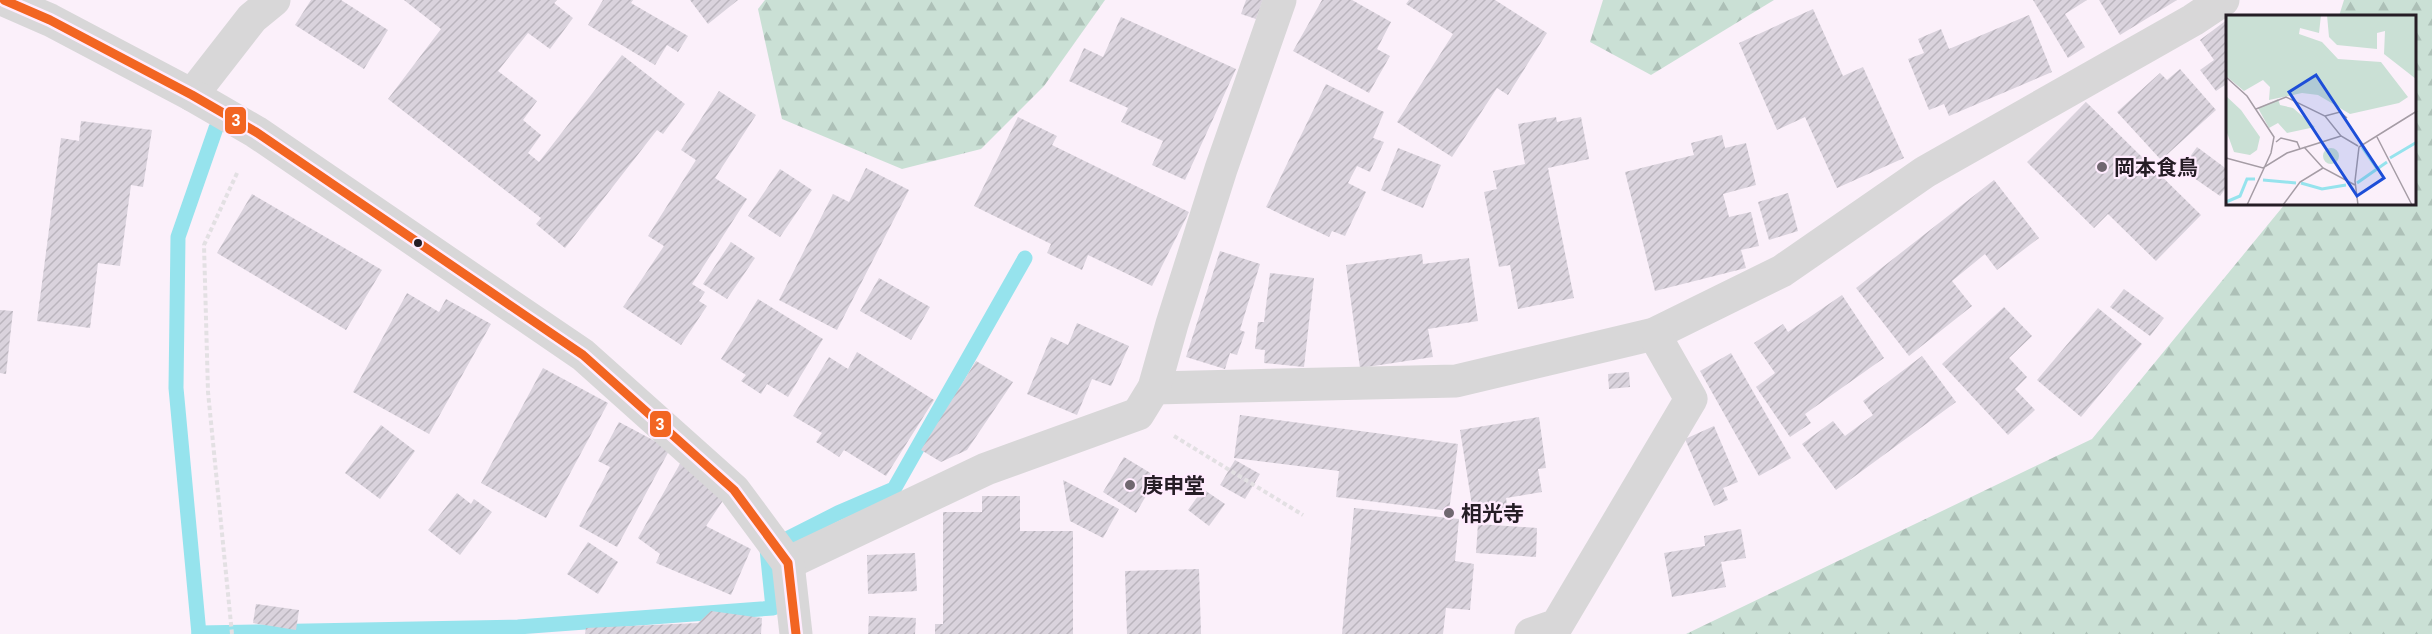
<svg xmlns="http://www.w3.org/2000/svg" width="2432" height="634" font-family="Helvetica,'Noto Sans JP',sans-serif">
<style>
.forest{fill:url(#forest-firs)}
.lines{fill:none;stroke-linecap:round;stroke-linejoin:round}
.stream{stroke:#96e3ed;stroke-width:15}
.building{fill:url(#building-hatch)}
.path{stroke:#e3e0e3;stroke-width:4;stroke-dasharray:4.5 3;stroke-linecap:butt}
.minor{stroke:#d8d7d8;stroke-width:33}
.trunk{stroke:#d8d7d8;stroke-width:33}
.bus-1-casing{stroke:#ffecfe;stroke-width:14}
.bus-1{stroke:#f26522;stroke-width:9}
.poi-dot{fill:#706770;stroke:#ffecfe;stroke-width:2}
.bus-dot{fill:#251d25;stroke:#ffecfe;stroke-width:2}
.labels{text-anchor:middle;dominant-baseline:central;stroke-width:4.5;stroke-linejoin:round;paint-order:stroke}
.poi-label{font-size:21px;font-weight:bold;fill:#251d25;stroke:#ffecfe;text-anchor:start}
.inset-river{fill:none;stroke:#96e3ed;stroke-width:3}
.inset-road{fill:none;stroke:#a59ca5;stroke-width:1.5}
.view{fill:#1d4ed8;fill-opacity:0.15;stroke:#1d4ed8;stroke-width:3}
.inset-edge{fill:none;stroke:#251d25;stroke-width:3}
.line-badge{stroke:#ffecfe;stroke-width:2}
.badge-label{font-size:16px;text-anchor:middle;font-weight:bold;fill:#fff}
</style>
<defs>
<pattern id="forest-firs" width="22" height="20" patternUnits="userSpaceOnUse" patternTransform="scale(1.5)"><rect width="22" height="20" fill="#cae0d5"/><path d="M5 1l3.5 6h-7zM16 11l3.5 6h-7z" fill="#adc0b7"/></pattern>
<pattern id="building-hatch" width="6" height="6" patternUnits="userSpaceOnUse" patternTransform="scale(1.5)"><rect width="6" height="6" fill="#dad3dd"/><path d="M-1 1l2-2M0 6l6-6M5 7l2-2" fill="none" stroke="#bbb5be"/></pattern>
</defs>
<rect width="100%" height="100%" fill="#fbf0fa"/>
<g class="forest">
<path d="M765,0H1105L1044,86L981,149L902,169L782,119L758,9Z"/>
<path d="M1603,0H1774L1651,75L1590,42Z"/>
<path d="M2344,0H2432V634H1686L2092,439L2285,204H2416V16H2339Z"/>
</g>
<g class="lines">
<g class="stream">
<path d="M199,633L518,627L773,608L767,549L838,513L894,489L1025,258"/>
<path d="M199,634L176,388L178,237L216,128"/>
</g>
</g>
<g class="building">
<path d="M311,0H341L388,30L364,69L295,25Z"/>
<path d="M404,0H557L554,3L573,18L550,49L528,33L498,71L537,101L523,120L541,135L528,153L539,162L622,55L685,104L663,134L657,130L565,248L536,224L541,218L388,99L441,29Z"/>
<path d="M603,0H633L631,3L688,36L678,52L667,45L655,65L588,25Z"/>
<path d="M690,0H738L708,24Z"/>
<path d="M1246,0H1263L1256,19L1241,14Z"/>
<path d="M1322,0H1352L1391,22L1377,49L1390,56L1369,93L1293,51Z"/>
<path d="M1409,0H1495L1547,33L1508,95L1497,88L1452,157L1397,122L1453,34L1406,4Z"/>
<path d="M2033,0H2087L2065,14L2085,47L2068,58Z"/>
<path d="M2099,0H2177L2120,35Z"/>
<path d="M1813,9L1843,76L1863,67L1904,158L1837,188L1805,117L1777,130L1739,43Z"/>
<path d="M2029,15L2052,72L1949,116L1944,104L1929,110L1908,59L1924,53L1918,39L1941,29L1949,49Z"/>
<path d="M1121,17L1236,69L1185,180L1152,165L1163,141L1121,122L1128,108L1069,81L1084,48L1103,57Z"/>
<path d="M2228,19V83L2216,91L2200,70L2214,60L2200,40Z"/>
<path d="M2180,69L2216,110L2161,160L2117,112L2160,73L2167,80Z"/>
<path d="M1326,84L1384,112L1373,138L1384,142L1370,172L1357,166L1348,183L1366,192L1345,236L1332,231L1329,237L1266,207Z"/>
<path d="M719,91L756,115L715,178L747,199L692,284L705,292L699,301L707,306L681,345L623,307L664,246L648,236L696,160L681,150Z"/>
<path d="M2086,102L2201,215L2156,261L2108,214L2094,228L2027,162Z"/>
<path d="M1018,117L1057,136L1052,145L1189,212L1152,286L1088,255L1082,270L1047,253L1051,244L974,206Z"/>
<path d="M1556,117L1557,122L1581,117L1589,159L1548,168L1574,298L1518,309L1510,265L1499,267L1484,192L1497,189L1493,171L1525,164L1518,124Z"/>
<path d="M81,121L152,130L143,187L131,185L120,266L98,263L90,328L37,321L61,138L79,141Z"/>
<path d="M1722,135L1725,148L1746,143L1756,185L1723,194L1729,217L1751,212L1759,246L1741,250L1746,268L1655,291L1625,172L1694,155L1691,143Z"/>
<path d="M2197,147L2228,170V185L2220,196L2181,169Z"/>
<path d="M1398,148L1441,165L1423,208L1381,190Z"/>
<path d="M866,168L909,190L837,330L779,300L833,194L849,202Z"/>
<path d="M780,169L812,190L780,237L748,216Z"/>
<path d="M1994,180L2039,238L1997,270L1985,254L1952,281L1972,306L1909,356L1856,288Z"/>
<path d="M1788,193L1798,231L1769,240L1758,202Z"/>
<path d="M252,194L382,270L346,330L217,253Z"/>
<path d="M731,242L755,258L727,299L703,284Z"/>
<path d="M1220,251L1260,264L1240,330L1245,332L1237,355L1230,353L1225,369L1186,357Z"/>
<path d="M1422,254L1423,264L1469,258L1478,321L1428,329L1433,357L1360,368L1346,265Z"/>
<path d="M1270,273L1314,278L1304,367L1264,363L1265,350L1255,349L1258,322H1264Z"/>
<path d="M879,278L930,307L911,340L860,311Z"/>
<path d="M2124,289L2164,318L2150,336L2110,307Z"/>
<path d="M407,293L439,312L446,299L491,324L429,434L353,392Z"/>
<path d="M1842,295L1884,358L1805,414L1811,423L1790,437L1756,387L1775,373L1754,343L1783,324L1788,332Z"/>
<path d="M758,299L823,339L788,397L767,384L761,394L741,381L746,375L721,359Z"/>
<path d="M2004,307L2032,336L2009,358L2027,377L2015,389L2035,410L2008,435L1942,364Z"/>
<path d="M2098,308L2142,344L2081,417L2037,380Z"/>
<path d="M0,310L13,311L6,374L0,373Z"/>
<path d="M1077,323L1129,346L1111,386L1092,379L1077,415L1027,394L1051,337L1068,345Z"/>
<path d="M857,352L934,400L886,476L844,450L839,457L816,442L822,433L793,416L829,357L848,369Z"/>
<path d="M1731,353L1791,458L1759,476L1700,371Z"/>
<path d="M1922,356L1956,402L1836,490L1802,444L1833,421L1845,436L1873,415L1863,401Z"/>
<path d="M976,361L1013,382L967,450L941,462L921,450Z"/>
<path d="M543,368L608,403L546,518L481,483Z"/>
<path d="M1629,372L1630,387L1609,389L1608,374Z"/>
<path d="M1240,415L1458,444L1449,511L1336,497L1339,471L1234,458Z"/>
<path d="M1539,417L1546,468L1538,469L1542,492L1506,498L1508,512L1474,518L1460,430Z"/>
<path d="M619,422L670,449L617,547L579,526L610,467L598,461Z"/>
<path d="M381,425L415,451L380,499L345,473Z"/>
<path d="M1714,426L1738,482L1723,488L1728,500L1714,506L1685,439Z"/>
<path d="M1124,457L1157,477L1136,513L1103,492Z"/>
<path d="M1235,460L1260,474L1245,499L1220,485Z"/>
<path d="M681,462L728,493L706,526L751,549L731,595L656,563L660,554L638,538Z"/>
<path d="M1063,480L1119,509L1103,538L1070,521Z"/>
<path d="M1203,489L1225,504L1209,526L1188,510Z"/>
<path d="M457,493L471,504L474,499L492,512L460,555L428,530Z"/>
<path d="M982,496H1020V531H1073V634H935V624H943V512H982Z"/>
<path d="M1354,508L1459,519L1455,561L1474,564L1470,610L1446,608L1443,634H1342Z"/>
<path d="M1478,524L1537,528L1536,557L1476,553Z"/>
<path d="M1741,529L1746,558L1721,562L1726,587L1672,597L1664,553L1705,546L1704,536Z"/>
<path d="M588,542L618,562L598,594L567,574Z"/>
<path d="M915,553L917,591L868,594L867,555Z"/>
<path d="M1199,569L1201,634H1127L1125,571Z"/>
<path d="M256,604L299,610L296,630L253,623Z"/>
<path d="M711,611L762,618L761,634H585L586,628L698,623Z"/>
<path d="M869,616L916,618L915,634H868Z"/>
</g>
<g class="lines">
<g class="path">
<path d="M1174,436L1303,515"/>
<path d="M232,634L208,392L204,245L238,171"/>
</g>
<g class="minor">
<path d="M192,95L252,18L274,0"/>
<path d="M1154,388L1456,381L1654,334L1782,271L1925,172L2193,20L2223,0"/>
<path d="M788,563L986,469L1138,414L1154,388L1172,324L1221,169L1280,0"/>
<path d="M1531,634L1557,625L1691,399L1654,334"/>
</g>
<path class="trunk" d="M4,0L50,20L192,95L256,132L583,355L734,490L788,563L796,634"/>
<g class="bus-1-casing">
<path id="bus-1" d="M4,0L50,20L192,95L256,132L583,355L734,490L788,563L796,634"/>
</g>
<use href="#bus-1" class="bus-1"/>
</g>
<g class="poi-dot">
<circle cx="2102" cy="167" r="6"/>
<circle cx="1130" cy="485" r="6"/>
<circle cx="1449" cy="513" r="6"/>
</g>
<circle class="bus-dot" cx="418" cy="243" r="5"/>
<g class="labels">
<g class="poi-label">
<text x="2114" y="167">岡本食鳥</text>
<text x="1142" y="485">庚申堂</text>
<text x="1461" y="513">相光寺</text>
</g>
</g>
<g transform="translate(2226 15)">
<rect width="190" height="190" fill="#fbf0fa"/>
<path d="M0,0H95L93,18L74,13L73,19L96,27L112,44L155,47L182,82L173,88L124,99L92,80L76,78L43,85L44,72L37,65L18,76L0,61ZM101,0H190V64L158,39L159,16L151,18V34L111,30L103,22ZM0,81L15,95L34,122L31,135L24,140L8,137L0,115ZM52,84L54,90L67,93L89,112L61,118L52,108L43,113L32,93ZM97 141a8 8 0 1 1 16 0a8 8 0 1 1-16 0Z" fill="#cae0d5"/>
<path class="inset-river" d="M136,132L152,155M164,143L191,127M37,165L70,168M75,168L96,174L120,170M131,168L161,147M0,187L14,181L21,164H29"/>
<path class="inset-road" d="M0,62L21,81L48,122L45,138L21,190M30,94L60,82L99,101L115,121L132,131M99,101L114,97L121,103M151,122L186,190M50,127L55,123L71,127L74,134M78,132L97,153L129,170M0,143L37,153L61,138L115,121M57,190L74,167L97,153M132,190L129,166L133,132L191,96"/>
<path class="view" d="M90,60L158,163L131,181L63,77Z"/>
<rect width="190" height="190" class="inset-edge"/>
</g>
<g class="line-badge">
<rect x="224" y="106" width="23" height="29" rx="6" fill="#f26522"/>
<rect x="649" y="410" width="23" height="28" rx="6" fill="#f26522"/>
</g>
<g class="badge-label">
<text x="236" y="126">3</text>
<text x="660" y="430">3</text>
</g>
</svg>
